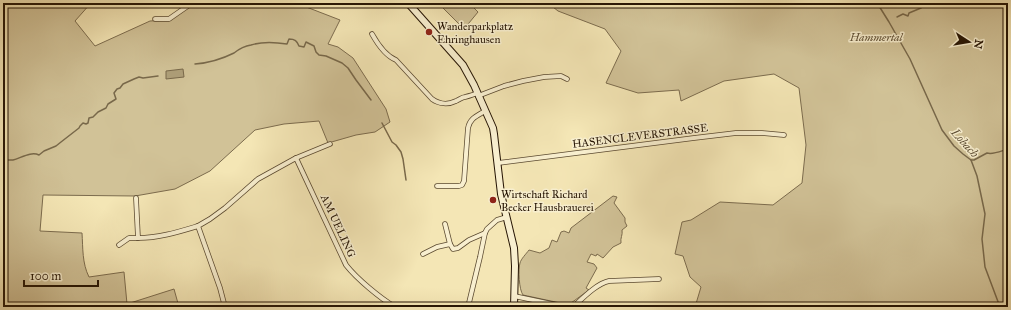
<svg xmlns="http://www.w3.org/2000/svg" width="1011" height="310" font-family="'IM FELL Great Primer',serif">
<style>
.green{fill:#d1c297;stroke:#7c6c4e}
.water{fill:#ae9f79;stroke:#78684a}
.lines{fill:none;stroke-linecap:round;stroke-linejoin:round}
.stream{stroke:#78684a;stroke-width:1.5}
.minor-casing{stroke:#5a4930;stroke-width:5.5}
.secondary-casing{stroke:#261504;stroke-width:8}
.minor{stroke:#f8efcf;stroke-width:4}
.secondary{stroke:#f8efcf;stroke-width:6}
.poi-dot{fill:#8f2418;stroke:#f8efcf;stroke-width:1.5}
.labels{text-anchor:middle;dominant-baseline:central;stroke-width:3;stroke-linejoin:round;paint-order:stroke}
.poi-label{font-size:11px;fill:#261504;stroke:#f8efcf;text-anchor:start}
.park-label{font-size:11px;font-style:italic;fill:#625237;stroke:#f8efcf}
.street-label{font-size:11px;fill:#261504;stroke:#f8efcf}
.water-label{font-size:12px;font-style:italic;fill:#5c4c33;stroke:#f8efcf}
</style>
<rect width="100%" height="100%" fill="#f4e6b5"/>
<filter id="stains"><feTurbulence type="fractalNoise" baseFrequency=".005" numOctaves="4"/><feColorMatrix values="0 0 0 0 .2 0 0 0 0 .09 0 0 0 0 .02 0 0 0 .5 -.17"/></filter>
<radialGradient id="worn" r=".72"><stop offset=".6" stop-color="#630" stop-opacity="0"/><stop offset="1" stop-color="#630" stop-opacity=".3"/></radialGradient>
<g class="green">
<path d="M3,3H91L75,21L95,46L150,21L170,20L195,3H296L340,20L328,44L338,47L353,58L386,109L390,122L375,132L356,135L328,143L319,121L284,124L255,130L210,171L175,189L135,196L43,195L40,231L82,233C83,248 82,263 89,277L124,272L127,304L174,289L179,307H3Z"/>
<path d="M438,3H469L478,12L464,29Z"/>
<path d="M548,3H1008V307H695L701,287L690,277L683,256L675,254L682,222L691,220L720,202L773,205L802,183L806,145L799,88L774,74L724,81L681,101L679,90L638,93L606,83L621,51L605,29L558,11Z"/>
<path d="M613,196L617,197L614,203L625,218V222L627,226L622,230C623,235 620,238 621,243L613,247L603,258L597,254L596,256L591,254L587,262L594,264L597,268L586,288L589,290L571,303L565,304L523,295C519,290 518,269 520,263C521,259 526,254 529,250L540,253L549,248L552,240L557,242L561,232L564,231L569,233L571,228Z"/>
</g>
<path class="water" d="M183,69L184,77L166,79V71Z"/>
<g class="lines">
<g class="stream">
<path d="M875,3L879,6L889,22L910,59L942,130L954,146L963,154L971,160L977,176L985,214L982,239L985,267L1000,307"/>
<path d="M897,17L903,14L908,16L909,13L921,8L925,3"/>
<path d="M195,64C208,63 222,59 234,53C239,49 244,46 251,45C263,41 275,42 287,44L289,39C295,39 297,41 299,46L304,47L306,42L314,46L316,52L319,55L326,56L342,63L348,68L356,80L371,100"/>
<path d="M382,123L392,142L396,145L401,152L403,159L406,180"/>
<path d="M3,160C6,160 10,160 13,160C21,158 31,151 39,155L44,151L56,146L61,142L79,128L80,126L83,123L86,124L88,123L89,118L93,117L98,112L106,108L108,104L116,99L114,93L117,89L120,88L123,84L134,79L139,77L143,78L158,76"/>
<path d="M971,160H974L987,153C993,155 1001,151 1008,149"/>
<path d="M1008,181C1007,192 1005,218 1008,229"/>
</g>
<g class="minor-casing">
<g id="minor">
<path d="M155,19H169L192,3"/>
<path d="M372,34C377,43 386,56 396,60L432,99C439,104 448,105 456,101C459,100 462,97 465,97C469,96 473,95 477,93"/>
<path d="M478,96L504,86L523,81L544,77L561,76L567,79"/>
<path d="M296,158L330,144"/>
<path d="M498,163L694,138L736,133H762L784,135"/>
<path d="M437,186H459L462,185L464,181L468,128C470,118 477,116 485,111"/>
<path d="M136,198L138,238C159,238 178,232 198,226"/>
<path d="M445,224L450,244"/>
<path d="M119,245L129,238H138"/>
<path d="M423,254L437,247L450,244L453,249L458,248L469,240L485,233"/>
<path d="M514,296L566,307H572"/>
<path d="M225,307L220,288L198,226L210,219L225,208L258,179L296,158L346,265C357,279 380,298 395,307"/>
<path d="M468,307L480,257L485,233L487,229L497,220L507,217"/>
<path d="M573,307C583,298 596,284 609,281L659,279"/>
</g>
</g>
<g class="secondary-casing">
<path id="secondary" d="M408,3L463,65L474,85L493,128L494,134L501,194L514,248L515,266L514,307"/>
</g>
<use href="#minor" class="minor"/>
<use href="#secondary" class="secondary"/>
</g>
<g class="poi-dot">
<circle cx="429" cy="32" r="4"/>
<circle cx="493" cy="200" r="4"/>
</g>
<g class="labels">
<g class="poi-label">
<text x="437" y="26">Wanderparkplatz<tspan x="437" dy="13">Ehringhausen</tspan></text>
<text x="501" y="194">Wirtschaft Richard<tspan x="501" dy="13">Becker Hausbrauerei</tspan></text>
</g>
<g class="park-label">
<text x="876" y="37">Hammertal</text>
</g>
<g class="street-label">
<text transform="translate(640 136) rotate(-7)">HASENCLEVERSTRASSE</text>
<text transform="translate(338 226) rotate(65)">AM UELING</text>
</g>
<g class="water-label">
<text transform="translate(965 143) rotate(48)">Lobach</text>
</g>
</g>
<rect width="1011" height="310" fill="none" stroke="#f4e6b5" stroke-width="16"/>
<rect x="4" y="4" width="1003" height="302" fill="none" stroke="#261504" stroke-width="2"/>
<rect x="8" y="8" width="995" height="294" fill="none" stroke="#261504"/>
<g transform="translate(969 42) rotate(102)" stroke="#f8efcf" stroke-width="3" paint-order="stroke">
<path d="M0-3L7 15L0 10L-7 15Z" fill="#261504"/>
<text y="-6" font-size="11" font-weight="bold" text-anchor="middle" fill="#261504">N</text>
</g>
<path d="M24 280v6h74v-6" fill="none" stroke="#261504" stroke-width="2"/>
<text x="30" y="280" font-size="12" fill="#261504" stroke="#f8efcf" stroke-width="3" paint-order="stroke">100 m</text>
<rect width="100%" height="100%" filter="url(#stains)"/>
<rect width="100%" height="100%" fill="url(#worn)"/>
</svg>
